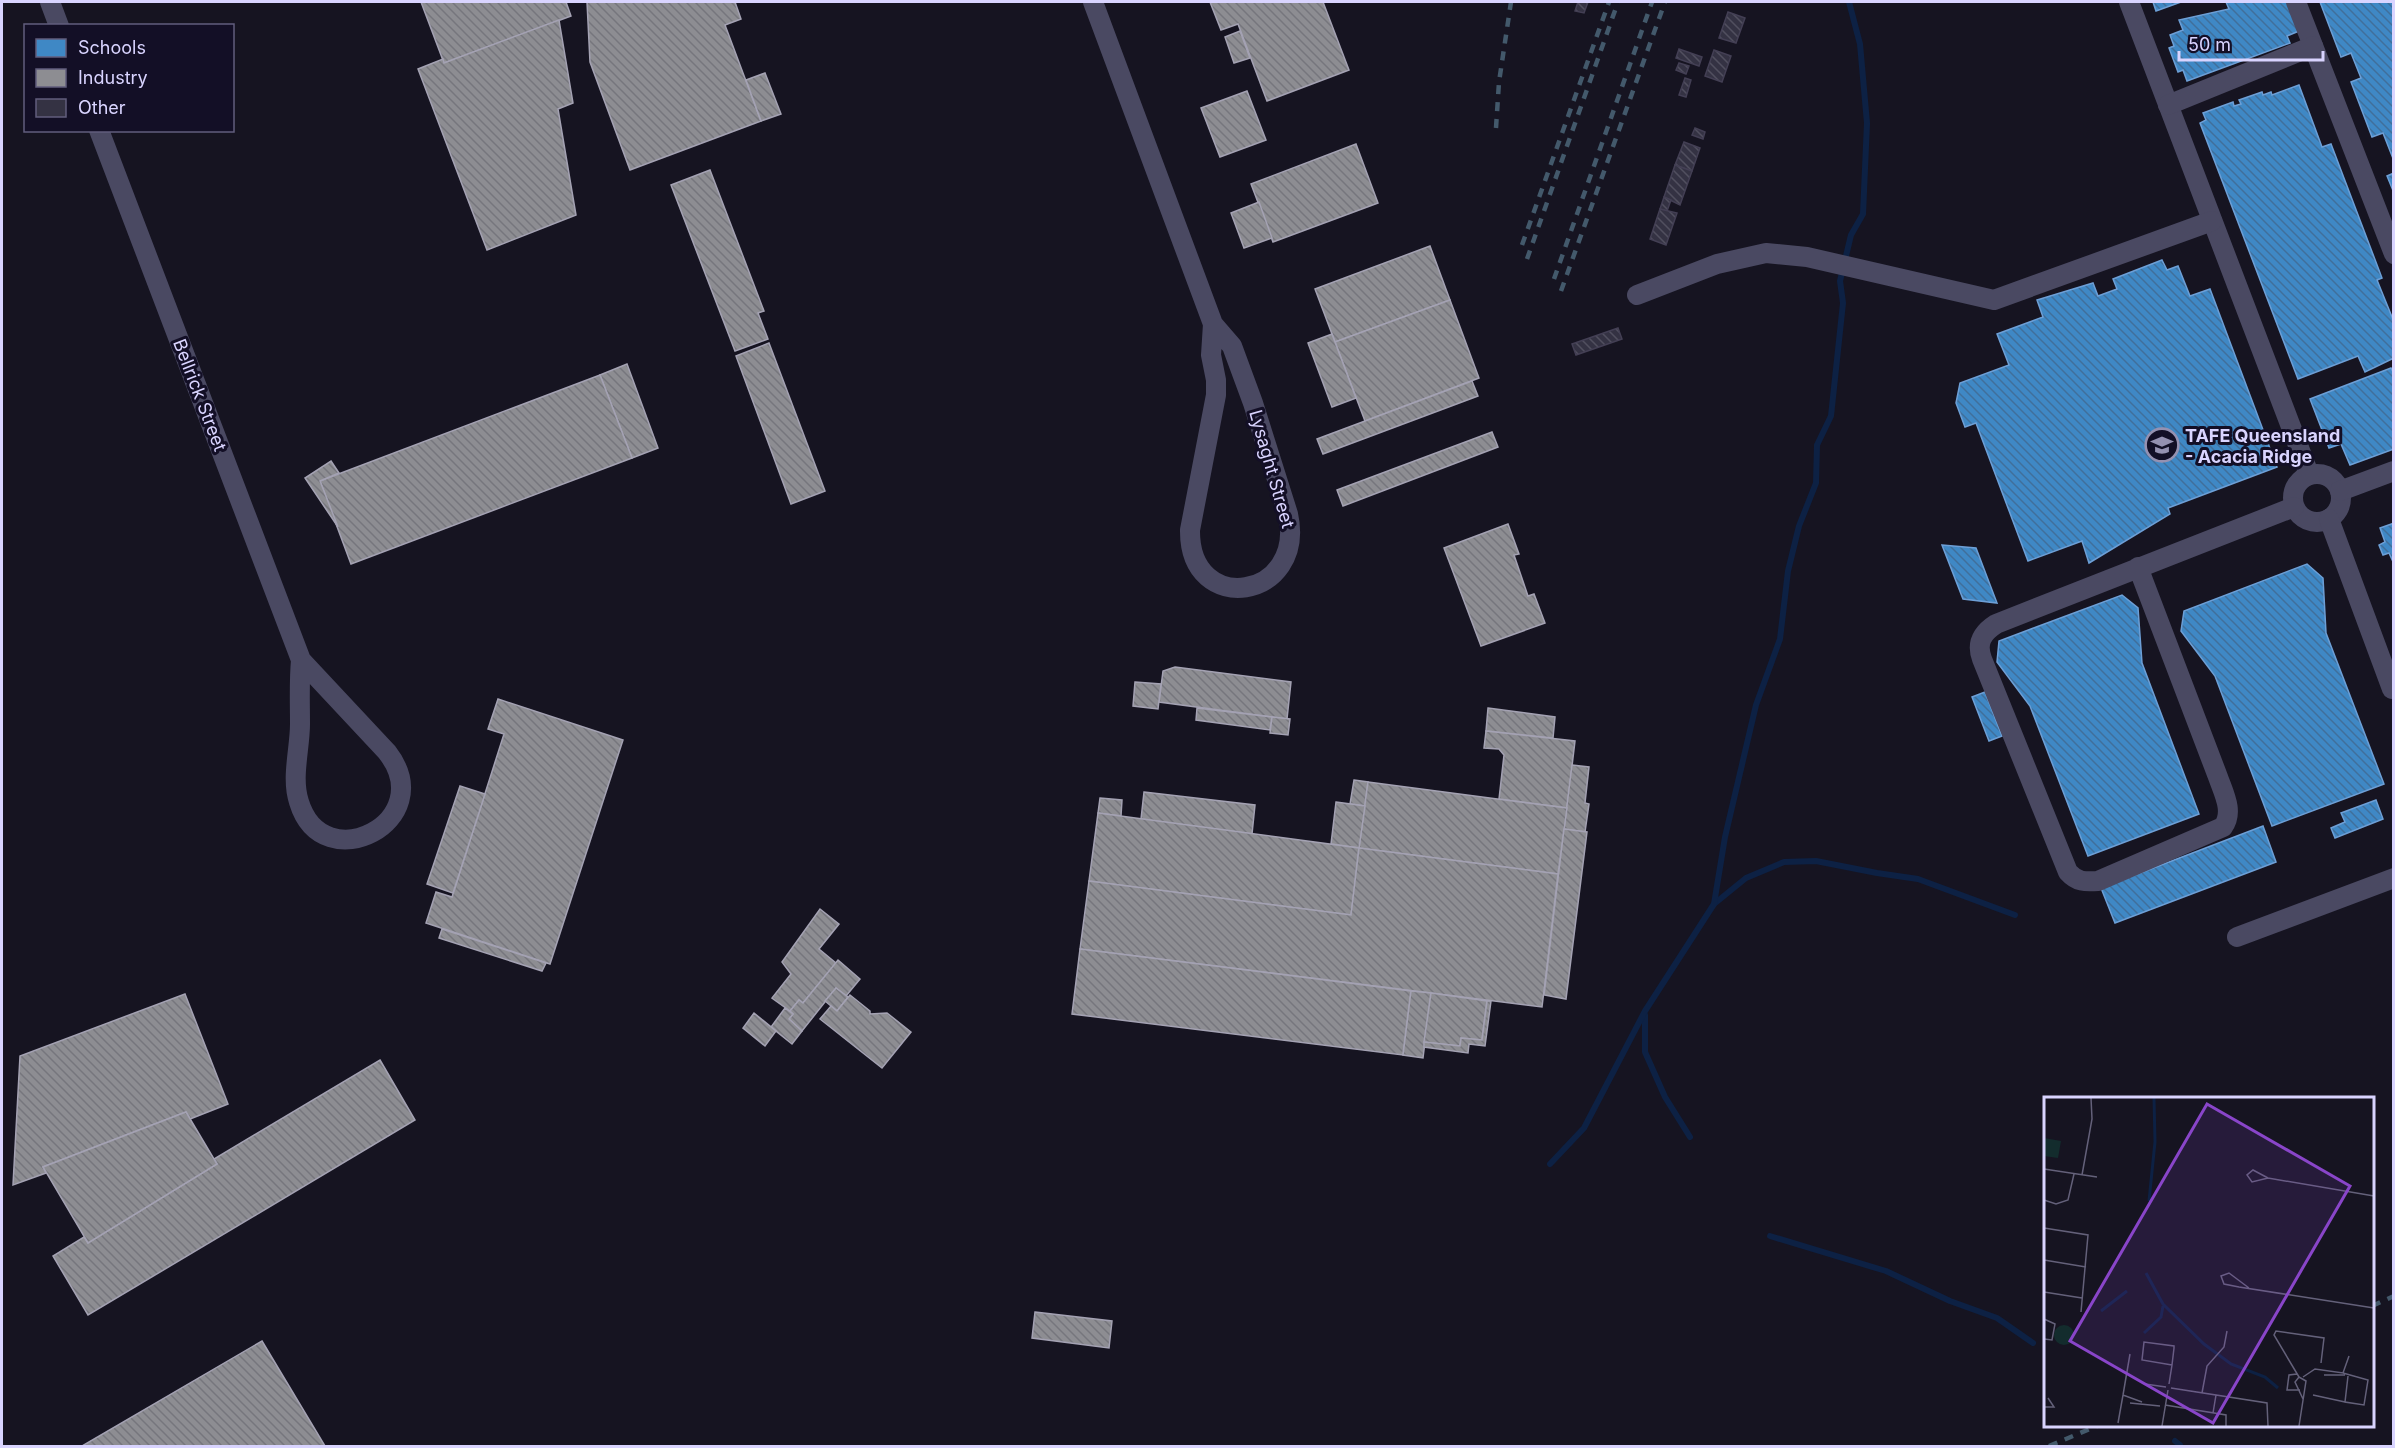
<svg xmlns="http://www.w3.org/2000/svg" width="2395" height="1448" font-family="Inter,sans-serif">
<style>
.schools{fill:url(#schools-back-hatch);stroke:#6d9fd6;stroke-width:1.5}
.industry{fill:url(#industry-back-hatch);stroke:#a4a2b3;stroke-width:1.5}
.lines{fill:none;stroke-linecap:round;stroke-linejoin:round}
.stream{stroke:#0d2144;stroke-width:6}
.building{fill:url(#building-back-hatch);stroke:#433f54;stroke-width:1.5}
.minor{stroke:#4a4962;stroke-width:20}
.rail{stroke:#43596b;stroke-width:4.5;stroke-dasharray:9 8;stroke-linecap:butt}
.labels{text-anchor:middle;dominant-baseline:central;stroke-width:6;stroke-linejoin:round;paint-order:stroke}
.street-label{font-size:18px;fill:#d9d4ff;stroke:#130f26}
.poi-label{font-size:18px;font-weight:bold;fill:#d9d4ff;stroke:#130f26;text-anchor:start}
.inset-river{fill:none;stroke:#0d2144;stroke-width:3}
.inset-road{fill:none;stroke:#64617a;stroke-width:1.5}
.view{fill:#8945c9;fill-opacity:0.15;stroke:#8945c9;stroke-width:3}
.inset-edge{fill:none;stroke:#d9d4ff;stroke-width:3}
</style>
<defs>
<pattern id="schools-back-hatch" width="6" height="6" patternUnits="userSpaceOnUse" patternTransform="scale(1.5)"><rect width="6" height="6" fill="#3f88c5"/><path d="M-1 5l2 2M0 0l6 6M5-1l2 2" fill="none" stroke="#406f9b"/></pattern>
<pattern id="industry-back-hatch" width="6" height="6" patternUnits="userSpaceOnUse" patternTransform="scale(1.5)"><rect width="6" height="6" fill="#8d8d92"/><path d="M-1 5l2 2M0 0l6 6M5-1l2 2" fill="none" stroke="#76767d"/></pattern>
<pattern id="building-back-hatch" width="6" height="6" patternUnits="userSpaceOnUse" patternTransform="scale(1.5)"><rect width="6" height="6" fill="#343243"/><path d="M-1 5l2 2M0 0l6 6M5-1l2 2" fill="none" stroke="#514f5f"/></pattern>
</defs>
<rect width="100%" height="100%" fill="#161421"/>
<g class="schools">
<path d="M2153,2H2181L2156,11Z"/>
<path d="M2226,2H2288L2299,31L2287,36L2290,43L2187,81L2183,70L2178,72L2169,48L2174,46L2170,35L2183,30L2179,20L2229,9Z"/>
<path d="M2320,2H2394V161L2383,133L2372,137L2351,82L2361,78L2351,53L2341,57Z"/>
<path d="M2299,85L2322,147L2331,144L2382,278L2377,280L2394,322V358L2365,372L2358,356L2298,379L2200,123L2206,120L2203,113L2233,102L2234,106L2241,104L2239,100L2262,92L2263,95L2271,92L2272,95Z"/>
<path d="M2394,173V193L2387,176Z"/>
<path d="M2162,260L2167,270L2178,266L2190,296L2210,289L2277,467L2168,508L2170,514L2089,563L2082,541L2028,561L1976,423L1965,427L1956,403L1960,383L2009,365L1997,334L2043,317L2037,300L2093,283L2098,296L2117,289L2113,279Z"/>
<path d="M2391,368L2394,374V449L2350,465L2341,444L2329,448L2310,399Z"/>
<path d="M2394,523V564L2389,553L2383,555L2379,545L2385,542L2380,528Z"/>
<path d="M1942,545L1976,548L1997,603L1963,599Z"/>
<path d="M2307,564L2323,578L2326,633L2384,784L2272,826L2215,676L2181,631L2184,611Z"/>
<path d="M2122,595L2138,608L2142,663L2199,814L2088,856L2030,706L1997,662L1999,641Z"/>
<path d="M1985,692L2002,736L1989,741L1972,697Z"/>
<path d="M2376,800L2383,819L2335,838L2331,828L2345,822L2341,813Z"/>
<path d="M2263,826L2276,862L2115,923L2101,888Z"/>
</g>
<g class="industry">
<path d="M421,2H566L571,16L444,63Z"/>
<path d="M587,2H735L741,19L725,25L761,121L630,170L590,62Z"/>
<path d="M1210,2H1323L1349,70L1267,101L1238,24L1221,30Z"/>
<path d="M559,20L573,103L558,109L576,215L487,250L418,69L443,59L444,63Z"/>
<path d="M1240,31L1250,58L1234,63L1225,37Z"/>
<path d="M765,73L781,114L761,121L746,80Z"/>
<path d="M1247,91L1266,140L1220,157L1201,108Z"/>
<path d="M1356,144L1378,203L1273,242L1251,184Z"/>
<path d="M710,170L764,311L758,313L768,339L735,351L671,185Z"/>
<path d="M1259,202L1272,238L1244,248L1231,213Z"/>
<path d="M1430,246L1450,300L1335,342L1315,289Z"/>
<path d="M1450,300L1479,378L1365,421L1335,342Z"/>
<path d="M1332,334L1356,398L1332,407L1308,343Z"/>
<path d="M769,343L825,491L791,504L736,356Z"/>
<path d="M627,364L658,448L632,458L600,375Z"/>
<path d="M600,375L632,458L351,564L320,481Z"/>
<path d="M1472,381L1478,396L1323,454L1317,439Z"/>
<path d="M1492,432L1498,447L1343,506L1337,490Z"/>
<path d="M331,461L339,473L320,481L338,527L305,478Z"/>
<path d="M1508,524L1519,554L1514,555L1528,596L1534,594L1545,623L1481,646L1444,548Z"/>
<path d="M1175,667L1291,682L1287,719L1159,702L1163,671Z"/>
<path d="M1135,682L1161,684L1158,709L1133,706Z"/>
<path d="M498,699L623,740L550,964L426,923L436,892L452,897L504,734L488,729Z"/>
<path d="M1197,708L1272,717L1270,730L1196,720Z"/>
<path d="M1488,708L1555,717L1553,738L1486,731Z"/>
<path d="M1272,717L1290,719L1288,735L1270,733Z"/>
<path d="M1486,731L1575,741L1567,808L1499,799L1504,755L1499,749L1484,748Z"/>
<path d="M1572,765L1589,767L1585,803L1589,804L1585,832L1564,829Z"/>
<path d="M1354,780L1368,782L1365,806L1350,804Z"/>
<path d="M1368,782L1567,808L1558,874L1359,848Z"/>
<path d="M460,786L485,794L453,893L427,884Z"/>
<path d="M1144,792L1255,805L1252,834L1141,819Z"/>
<path d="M1100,798L1122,800L1121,816L1098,813Z"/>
<path d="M1336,802L1365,806L1359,848L1331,844Z"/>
<path d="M1098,813L1359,848L1351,915L1089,881Z"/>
<path d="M1564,829L1587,832L1566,999L1544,995Z"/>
<path d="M1359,848L1558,874L1542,1007L1080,949L1089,881L1351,915Z"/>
<path d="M820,909L839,924L819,949L836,963L803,1003L799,1000L790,1011L772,998L791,974L782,962Z"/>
<path d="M442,929L546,963L542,971L439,938Z"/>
<path d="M1080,949L1411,991L1403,1055L1072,1014Z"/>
<path d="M838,960L860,979L846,996L836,988L802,1031L789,1019L793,1014L790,1011L799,1000L803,1003Z"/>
<path d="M836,988L848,997L837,1011L825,1001Z"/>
<path d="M1411,991L1431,993L1423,1058L1403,1055Z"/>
<path d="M1431,993L1487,1001L1482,1040L1461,1038L1460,1046L1424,1042Z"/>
<path d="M185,994L228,1104L190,1119L186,1112L43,1167L46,1173L13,1185L20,1056Z"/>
<path d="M850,995L870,1011V1014L887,1013L911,1032L882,1068L820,1019L831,1006L837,1011Z"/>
<path d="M1487,1001H1491L1485,1046L1469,1044L1468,1053L1424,1047V1042L1460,1046L1461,1038L1482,1040Z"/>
<path d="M785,1008L793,1014L789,1019L802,1031L792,1044L771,1027Z"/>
<path d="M754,1013L776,1031L765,1046L743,1028Z"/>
<path d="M380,1060L415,1120L88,1315L53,1256L84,1237L88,1243L217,1164L214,1159Z"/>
<path d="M186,1112L217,1164L88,1243L43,1167Z"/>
<path d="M1035,1312L1112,1321L1109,1348L1032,1338Z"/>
<path d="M262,1341L325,1446H82Z"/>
</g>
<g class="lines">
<g class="stream">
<path d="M1714,904L1746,878L1784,862L1816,861L1877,873L1918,879L2015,915"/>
<path d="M1645,1015V1052L1665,1097L1690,1137"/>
<path d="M1550,1164L1584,1128L1645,1011L1714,904L1725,837L1756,705L1780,639L1788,571L1799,526L1816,483L1817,445L1831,416L1843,303L1840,281L1851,235L1863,214L1867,123L1860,44L1849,2"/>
<path d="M1770,1236L1886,1271L1950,1301L1997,1318L2033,1343"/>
<path d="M2175,1441L2180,1445"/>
</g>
</g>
<g class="building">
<path d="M1578,2H1588L1584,13L1575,11Z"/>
<path d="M1728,12L1745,18L1736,43L1719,38Z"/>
<path d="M1679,49L1702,57L1699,66L1676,58Z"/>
<path d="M1714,50L1731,56L1722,82L1705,76Z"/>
<path d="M1679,63L1689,66L1686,74L1676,70Z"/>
<path d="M1685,78L1691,80L1686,97L1679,95Z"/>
<path d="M1695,128L1705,132L1703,139L1692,135Z"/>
<path d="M1684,142L1700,148L1692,171L1675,165Z"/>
<path d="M1675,165L1692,171L1680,205L1664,197Z"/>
<path d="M1664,197L1671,200L1667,211L1660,209Z"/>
<path d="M1660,209L1677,213L1666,245L1650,239Z"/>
<path d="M1618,328L1622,339L1576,355L1572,344Z"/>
</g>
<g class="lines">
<g class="minor">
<path d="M50,2L59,26"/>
<path d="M1093,2L1213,324L1232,346L1253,403L1288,514C1307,600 1189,618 1190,530L1216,395V380L1211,355L1213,324"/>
<path d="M2129,2L2309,474"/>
<path d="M2296,2L2394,254"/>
<path d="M2168,105L2313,46"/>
<path d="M99,130L301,660L387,752C441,821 323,881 299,802C291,778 300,749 300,724C300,702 299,682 301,660"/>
<path d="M1637,295L1717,264L1766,253L1807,257L1994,300L2212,221"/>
<circle cx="2317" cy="498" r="24"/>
<path d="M2340,491L2394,471"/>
<path d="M2329,519L2392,689"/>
<path d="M2138,567L2218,777C2224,794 2234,812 2223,827L2098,881C2085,882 2077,882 2068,872L1982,659C1976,643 1982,633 1996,624L2294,507"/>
<path d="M2237,937L2394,878"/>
</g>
<g class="rail">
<path d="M1496,128L1499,82L1511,2"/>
<path d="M1522,245L1609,2"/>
<path d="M1527,259L1618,2"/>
<path d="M1554,279L1652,2"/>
<path d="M1561,291L1665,2"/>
<path d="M2372,1306L2394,1296"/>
<path d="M2049,1446L2097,1426"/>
</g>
</g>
<defs>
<g id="university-ring" transform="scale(1.725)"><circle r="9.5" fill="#130f26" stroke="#9591b1" stroke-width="1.5"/><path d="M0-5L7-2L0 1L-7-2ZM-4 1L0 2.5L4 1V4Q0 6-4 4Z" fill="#9591b1"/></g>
</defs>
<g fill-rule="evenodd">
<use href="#university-ring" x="2162" y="445"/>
</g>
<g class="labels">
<g class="street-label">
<text transform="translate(200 395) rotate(69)">Bellrick Street</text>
<text transform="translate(1272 469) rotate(74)">Lysaght Street</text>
</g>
<g class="poi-label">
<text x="2185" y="435">TAFE Queensland<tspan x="2185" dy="21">- Acacia Ridge</tspan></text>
</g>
</g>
<g transform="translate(2044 1097)">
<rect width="330" height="330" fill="#161421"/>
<path d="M0,41L17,44L14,61L0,59ZM10 238a10 10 0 1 1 20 0a10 10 0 1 1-20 0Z" fill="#132c2d"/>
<path class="inset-river" d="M105,104L111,45L110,1M102,176L119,207L160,247L187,267L221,280L234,291M57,214L83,194M100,236L117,220L119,209"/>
<path class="inset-road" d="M0,72L53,80M38,78L48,22L47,1M224,81L209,73L203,78L208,85L224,81L330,99M0,103L12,107L24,103L30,77M0,131L44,138L37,215M0,163L42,170M205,191L185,176L177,179L180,187L195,190L330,211M0,195L38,201M0,222L11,227L8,243L0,242M299,276L324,283L320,308L301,305L304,279M253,277L245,278L243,293H256M280,278H301M255,280L230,238L232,234L280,241L277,266M259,280L271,272L299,276L305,259M101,287L122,290M125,287L128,268L130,251V249L100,245L98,263L128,268M127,291L223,306L224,329M158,296L163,269L180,250L183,234M79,298L86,257M269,298L301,305M86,306L116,309M121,308L182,318V329M0,310H10L4,301M169,316L172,298M74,326L79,298L98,305M118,329L124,293M255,329L262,284L255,280L251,285L259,302"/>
<path class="view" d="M163,7L306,89L169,326L26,244Z"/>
<rect width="330" height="330" class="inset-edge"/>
</g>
<rect width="2395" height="1448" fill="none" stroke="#d9d4ff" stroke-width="6"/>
<rect x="24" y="24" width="210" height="108" fill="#130f26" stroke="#625e7d" stroke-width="1.5"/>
<rect x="36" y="39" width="30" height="18" fill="#3f88c5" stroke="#625e7d" stroke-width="1.5"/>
<text x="78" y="54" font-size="18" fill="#d9d4ff">Schools</text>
<rect x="36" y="69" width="30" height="18" fill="#8d8d92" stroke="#625e7d" stroke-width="1.5"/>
<text x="78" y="84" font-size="18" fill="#d9d4ff">Industry</text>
<rect x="36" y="99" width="30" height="18" fill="#343243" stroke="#625e7d" stroke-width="1.5"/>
<text x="78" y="114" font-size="18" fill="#d9d4ff">Other</text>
<path d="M2179 51v9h144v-9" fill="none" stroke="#d9d4ff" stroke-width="3"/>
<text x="2188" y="51" font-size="18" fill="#d9d4ff" stroke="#130f26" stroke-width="4.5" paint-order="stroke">50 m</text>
</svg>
